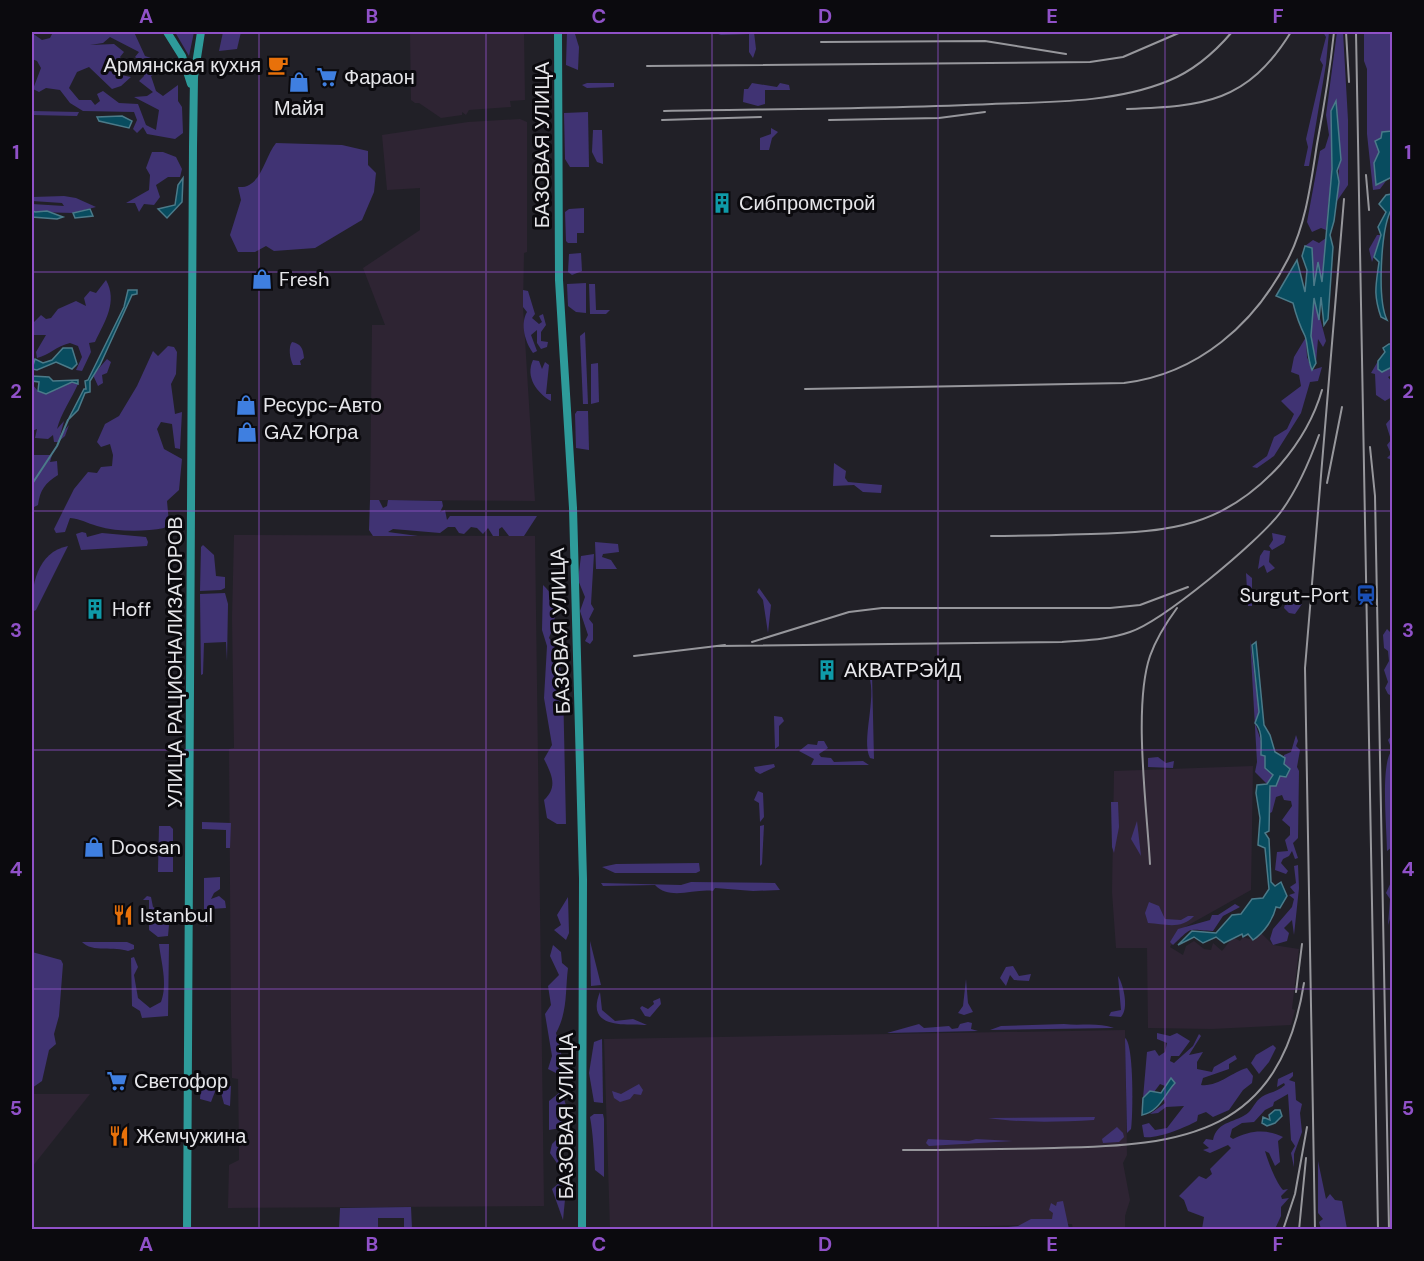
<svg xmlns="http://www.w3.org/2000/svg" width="1424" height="1261" font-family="'DM Sans',sans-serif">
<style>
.industrial{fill:#2e2433}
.green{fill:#403373;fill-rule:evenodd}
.water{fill:#084c5f;stroke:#4b7a89;stroke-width:1.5}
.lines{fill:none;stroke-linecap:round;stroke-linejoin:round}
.stream{stroke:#4b7a89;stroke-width:2}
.secondary{stroke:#2e9b9a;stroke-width:8}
.rail{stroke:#97979c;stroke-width:2}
.grid{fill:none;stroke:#9051c8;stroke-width:1.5;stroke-opacity:0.55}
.labels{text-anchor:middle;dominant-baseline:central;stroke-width:6;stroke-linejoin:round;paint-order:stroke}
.poi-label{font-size:20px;fill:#e6e6ea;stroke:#0b0a0e;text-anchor:start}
.street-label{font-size:20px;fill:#e6e6ea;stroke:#0b0a0e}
.neatline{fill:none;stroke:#9051c8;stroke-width:2}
.grid-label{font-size:20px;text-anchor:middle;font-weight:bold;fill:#9051c8}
</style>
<rect width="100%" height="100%" fill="#212027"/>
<g class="industrial">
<path d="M410,32H524L525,100L510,101L511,107L469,110L466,115L462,112V115L441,118L419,103H415L411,100Z"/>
<path d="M520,119L527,122V252L524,253L523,307L535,501L370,500L372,325H385L363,268L420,230V188L387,190L382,135L468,122Z"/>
<path d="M234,535L535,536L544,1206L228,1208L229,1165L239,1160V1147L238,1079L232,1078L231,1020L229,749L234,748L232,618Z"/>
<path d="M1253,766L1251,890L1185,927L1170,947L1183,955L1186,946L1194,941L1204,949L1211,950L1213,943L1222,951L1233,937L1240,941L1243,937L1253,940L1260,932L1273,945L1299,949L1292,1009L1295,1010L1291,1025L1212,1029L1148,1028L1147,948H1116L1112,892L1114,771Z"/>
<path d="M1125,1030L1127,1155L1123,1163L1130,1200L1125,1216V1229H1073L1072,1224L822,1230L610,1229L604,1039Z"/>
<path d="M32,1094H90L32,1167Z"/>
</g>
<g class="green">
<path d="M53,32H134L145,56L154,59L156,73L151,76L156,91L163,96L178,85V101L182,107L183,133L175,139L147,134L143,127L137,133L133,129L137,120L134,112L83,111L70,103L60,90L46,88L39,92L33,89L41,68L37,61L32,59V33L42,40L50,38ZM110,37L139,52L135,57L145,66L144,76L139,81L153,92L147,96L134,97L159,110L156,130L146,125L138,104L119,103L103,91L97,94L100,101L95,105L91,100H79L69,88L77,72L89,67L112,89L121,86L131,77L121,75L119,69L124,63L120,57L124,52L114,44L90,45L103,43Z"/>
<path d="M175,32H194L189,56Z"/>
<path d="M223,32H241L237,49L219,51Z"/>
<path d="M567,32L575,34L579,47L578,70L566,65Z"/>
<path d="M727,32H754L756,49L753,58L749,52V34L718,35Z"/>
<path d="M1323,32H1329L1326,64L1309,166H1304L1308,147L1306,139L1323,65L1320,60L1326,37Z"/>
<path d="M1337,32H1343L1348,120V185L1337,201C1340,168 1340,137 1336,103L1331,111L1332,169L1326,230L1321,228L1312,232L1307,222L1320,151L1325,148L1329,135L1326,115Z"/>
<path d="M1364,32H1392V131L1382,132L1379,152L1374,163L1376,185L1386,181L1380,189L1373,190L1367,134V69L1364,61Z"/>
<path d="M587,83H614V87L587,88L582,85Z"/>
<path d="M752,83L777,87L780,83L789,85L790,90H765V104L758,106L743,102L744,89H748Z"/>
<path d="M32,111L79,112L77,116L32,115Z"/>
<path d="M588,112L589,167H570L565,159L564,113Z"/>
<path d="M771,128L778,132L772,138L769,150H760V138L771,134Z"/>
<path d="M593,130H602L603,164L597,162L592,152Z"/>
<path d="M276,143L342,145L368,151V165L376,173L374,192L362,220L315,248L274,251L266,246L255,252H238L230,235L241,200L238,187C261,189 264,158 276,143Z"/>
<path d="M152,152H163L176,157L182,169L180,177H168L156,185L160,197L154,205L144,204L139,212L135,203H126L149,190L150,175L146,168Z"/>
<path d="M64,196L76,198L96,207L73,213L35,212L32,210V204L64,206L62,203L32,201V197Z"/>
<path d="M584,208V233H577V243H568L566,241L565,212L569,209Z"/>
<path d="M1377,235H1381L1372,262L1369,249Z"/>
<path d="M1326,238L1322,285L1318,265L1314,290L1312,249L1305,246L1313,240L1319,243Z"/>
<path d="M581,253L582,271L572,275L568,272L569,254Z"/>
<path d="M106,280C118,302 105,321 95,342L89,343L91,352L82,371L76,370L82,357L78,346L70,343C56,346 50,355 37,358L36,352L46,335H33L34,322L41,315L46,319L51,318L58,309L76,301L86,306L84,298L90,291L96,293Z"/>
<path d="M586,283V313L576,312L568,306L567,284Z"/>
<path d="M589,284H595L596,310H610L606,314H590Z"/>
<path d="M523,290L528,291L535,314L532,318L539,324L542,322L539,316L543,314L546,325L541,332V341L548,342L547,347L541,349L537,343V330L531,335L537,351L533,353C525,342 520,324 527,312L523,307Z"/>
<path d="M1314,295L1326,341L1323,347L1318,339L1316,363L1311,336Z"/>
<path d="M585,332L588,404H583L580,336Z"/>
<path d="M1306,337L1307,357L1312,370L1322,367L1318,381L1310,382L1301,413L1274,456L1257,468L1252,467L1267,456L1274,437L1287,429L1294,414L1281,401L1301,386L1299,375L1291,372L1294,357Z"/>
<path d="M292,342C301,344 303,348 304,358L300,361L301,365H293C290,359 288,347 292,342Z"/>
<path d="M168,346L174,347L177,352L176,374L171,384L175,414L182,412L180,449L175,448L172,424L161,422L157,429L164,449L182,459L179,490L167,501L169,523L164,528C144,532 117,532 97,526C87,523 81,519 70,518L65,532L56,533L54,529L74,489L88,472L97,473L101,467L112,466L113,455L110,444L101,447L97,442L105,424L119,416L137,386L153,351L158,356Z"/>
<path d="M107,359L111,362L107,373L102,375L103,383L98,386L93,375Z"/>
<path d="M533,360L539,361L542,369L545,362L549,365L546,394H551V401C537,393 525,377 533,360Z"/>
<path d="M1378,361V369L1392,367V375L1388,377L1392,382V397L1385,401L1376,395L1375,374L1371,373Z"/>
<path d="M598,363L599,402L591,404V364Z"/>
<path d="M72,382L78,384C71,400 61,413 57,429L64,421L60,436L69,425L65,436L58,442H54L53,435L48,439L35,438L37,429L32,431V384L38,391L46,394Z"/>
<path d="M577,411H588L589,450L576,448L575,414Z"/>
<path d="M1392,417V460L1387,458L1391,454L1387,445L1391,440L1386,424Z"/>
<path d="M32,455H52L50,462L57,461L58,475C45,483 40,490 38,505L32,508Z"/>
<path d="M834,463L846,471L845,478L848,482L882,485L881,493L863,492L854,485L833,486Z"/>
<path d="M370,500H379L383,508L387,506L388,500L442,501L443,506L440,512L445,510L447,520L450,516H537L524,536H509L502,527L499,529V536H493L488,528L483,534L477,528L471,527L464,534L459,533L455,527H448L440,533L393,529L388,532L418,536H373L369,530Z"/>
<path d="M82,532L86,533L87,537L102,533L146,537L148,542L147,546L81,550L76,534Z"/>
<path d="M1272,533L1286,536L1284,543L1272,550L1269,546L1273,540Z"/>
<path d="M595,542L618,544L619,552L603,554L602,557L611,560L617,569H596Z"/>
<path d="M203,545L214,555L216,576L225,577V588L221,590L200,591L201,547Z"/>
<path d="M68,546L36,610L32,612C31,586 37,552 68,546Z"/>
<path d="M1264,550L1270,551L1269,562L1275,568L1267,573L1264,565L1258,569L1260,556Z"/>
<path d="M594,554L591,604L594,609L589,619L593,624V640L590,644L585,641L588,635L580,611L585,597L578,580L581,556Z"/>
<path d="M1246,573L1252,578V606H1248Z"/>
<path d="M543,585C559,599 557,619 549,638L557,648L563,685L566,824H557L547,818L544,800C558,787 552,775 544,759L552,745L544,698L547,646L542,630Z"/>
<path d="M759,588L771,605L768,633L763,600L757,592Z"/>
<path d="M1296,592L1303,596L1296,603L1302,604L1295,614L1289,613L1284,608L1286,600Z"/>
<path d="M225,593L228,604L227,661L226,642L204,643L203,674L201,675L200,594Z"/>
<path d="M1387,629L1392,634V696L1388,694L1385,688L1388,682L1384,670L1389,661L1388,651L1384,648L1383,635Z"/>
<path d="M1250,639L1259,712L1255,723L1261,741V754L1265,755V768L1273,775L1267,784L1255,772L1257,762Z"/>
<path d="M872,673L874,759L870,758C861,740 877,699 869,676Z"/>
<path d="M774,716L782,717L784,721L779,726V746L775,749Z"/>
<path d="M1296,735L1298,741L1296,746L1300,750L1297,767L1299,771L1298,838L1293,843L1298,858L1295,859L1292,851L1289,856L1283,859L1281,863L1288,871L1286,874L1275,870L1277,852L1288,851L1285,840L1290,835V827L1282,820L1292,806L1291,801L1284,800L1282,795L1276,797L1272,812L1268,814C1272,804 1267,795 1270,785L1276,786L1284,764V755L1291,752Z"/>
<path d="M1392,735L1390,800L1392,802V847L1387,851C1387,829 1380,764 1392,750L1388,740Z"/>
<path d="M818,741H824L828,748L819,754L821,757L831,758L834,762L863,761L869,765H811L814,759L799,751L808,744L817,745Z"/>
<path d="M1158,757L1166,763L1174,761L1173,768L1148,767V758Z"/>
<path d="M774,764L775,767L760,774L755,771L754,767Z"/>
<path d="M758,791L763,793L764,817L760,822L759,803L754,800Z"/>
<path d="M1111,802H1118L1119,827L1114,853L1112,847Z"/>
<path d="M1137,821L1141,856L1131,839Z"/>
<path d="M202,822L231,823L230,848H226V830L202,829Z"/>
<path d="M764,825L762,864L760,866V826Z"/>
<path d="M159,826H170L173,829V872H158Z"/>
<path d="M699,863L700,871L696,873H615L602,867L616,864Z"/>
<path d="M1298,865L1299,888L1294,935L1292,920L1284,928L1289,933L1287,941L1273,945L1270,939L1273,929L1292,907L1294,899L1289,895L1295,893L1290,887L1296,883L1294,866Z"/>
<path d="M220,877V889L214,893L211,899L219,896L225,901L226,908L210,909L207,927L204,915V878Z"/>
<path d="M1392,880V913L1388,925L1390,899L1386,893Z"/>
<path d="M691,882L775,883L780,890L753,891L715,888L713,891C695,888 670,901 655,885L603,886L601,883L681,885Z"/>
<path d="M147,896L151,897L153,907L160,911L165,923L169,925L168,936L158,937L149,930V900H143Z"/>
<path d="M568,897L569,933L566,940L554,930L561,925L557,915Z"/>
<path d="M1149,902L1159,906L1165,919L1181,920L1188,916H1194C1181,930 1165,924 1148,923L1145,913Z"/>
<path d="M1235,904L1240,907L1223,916L1213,931C1186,930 1194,925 1173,945L1170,942L1178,929L1210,920L1212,915H1218Z"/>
<path d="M590,941L601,985L591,986Z"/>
<path d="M82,942H127L134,945V949L128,951C115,946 92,953 82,942Z"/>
<path d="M159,944H169L168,1016L142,1018L140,1011L132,1006L131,958L134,957L138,967L134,975L138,998L150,1008L161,1002C168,984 161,962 159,944Z"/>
<path d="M553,945L561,952L562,963L568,968C565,991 568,1011 556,1033L563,1061L556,1073L548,1069L552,1056L545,1014L551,1005L548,986L559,975L550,956Z"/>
<path d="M32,952L61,960L63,964L59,1016L54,1034L56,1044L49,1050L42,1081L32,1088Z"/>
<path d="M1013,966L1019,976L1031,974L1029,981L1014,980L1010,975L1006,986L1000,978L1006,967Z"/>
<path d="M1118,976C1124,986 1129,1009 1121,1017L1109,1016L1111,1012L1121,1010Z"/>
<path d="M966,979L968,1003L973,1012L964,1015L958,1013L963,1006Z"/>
<path d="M600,992L602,1010L615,1021L633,1019L647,1025C624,1024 585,1029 600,992Z"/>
<path d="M660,998L661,1004L650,1017L645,1016L640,1008L642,1006L648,1009L654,1004L653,1001Z"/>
<path d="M968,1022L972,1023L971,1029L978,1031L887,1033L919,1024L924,1028L949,1026L952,1029L958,1028L960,1024Z"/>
<path d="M1064,1024C1081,1026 1098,1022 1114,1028L990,1030L1001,1026Z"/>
<path d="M1157,1033L1170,1036L1177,1033L1190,1041L1179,1056H1171L1170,1061L1174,1063L1193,1046L1199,1034L1201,1036L1189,1055L1203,1052L1197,1062V1069L1212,1072L1214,1067L1235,1055L1237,1059L1229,1064V1069L1203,1078L1201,1085C1218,1087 1232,1072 1247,1068L1253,1076L1252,1083L1243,1090L1229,1110L1213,1117L1206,1112L1198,1115L1197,1121C1184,1128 1158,1139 1144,1137L1142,1125L1149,1123L1155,1130L1167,1128L1184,1106L1166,1107L1158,1113L1150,1114L1165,1103L1163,1096L1174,1083L1171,1079L1165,1086L1160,1084L1154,1092L1150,1091L1143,1098L1147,1052L1155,1050L1159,1056L1165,1052L1167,1043L1157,1039Z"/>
<path d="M1125,1038C1134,1044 1133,1115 1131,1129L1127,1133Z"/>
<path d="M602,1039L603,1103L594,1102L589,1073L594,1042Z"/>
<path d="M1273,1045L1276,1048L1269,1062L1259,1074L1251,1063L1256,1055Z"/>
<path d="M1293,1072V1076L1289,1080L1295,1082L1296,1100L1302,1104L1300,1113L1302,1132L1294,1154V1167L1291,1153L1295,1146L1291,1140L1288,1094L1274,1102L1273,1106L1265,1110L1254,1122L1242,1123L1232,1129L1230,1137L1233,1139C1251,1130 1266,1129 1283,1137L1278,1141L1280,1162L1275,1166L1269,1153L1265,1151C1268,1162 1276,1182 1283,1190L1288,1189L1281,1196L1282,1199L1289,1198L1281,1207V1216L1275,1229H1202L1204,1217L1188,1211L1184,1200L1179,1196L1199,1176L1206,1179L1212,1174L1210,1169L1231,1148L1228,1145L1210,1153L1203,1150L1209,1148L1203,1143L1206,1139L1213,1140C1217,1120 1237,1123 1249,1112C1254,1107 1256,1099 1265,1095C1272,1092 1278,1091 1285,1085L1284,1083L1277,1087L1278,1079Z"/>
<path d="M639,1084L643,1090L641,1095L634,1094L630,1099L620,1102L614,1098L612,1091L621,1094Z"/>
<path d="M201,1086H231L230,1106L224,1104L220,1089H216L211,1102L200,1099Z"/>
<path d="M559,1093C570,1103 566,1116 561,1128L549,1130V1101Z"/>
<path d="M594,1114H603L604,1119V1177L595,1170C594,1153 593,1133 590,1117Z"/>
<path d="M1095,1117L1094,1120C1058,1122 1022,1123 988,1118Z"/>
<path d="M1117,1127L1123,1133L1124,1137L1119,1142L1103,1143L1102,1139Z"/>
<path d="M558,1138L564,1143L561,1169L550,1153L552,1144Z"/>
<path d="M928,1139L969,1141L976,1139L1013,1141L929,1146L926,1143Z"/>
<path d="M1318,1161L1326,1199L1330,1194L1335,1200L1342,1201L1347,1229H1321L1319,1222L1323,1219L1318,1213Z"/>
<path d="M559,1183L566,1189L563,1220L552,1189Z"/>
<path d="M1063,1201L1069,1229L1051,1227L988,1229L1018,1226L1031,1219H1052L1053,1213L1049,1210L1051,1203L1056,1206L1057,1202Z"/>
<path d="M411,1207L412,1229H404V1218H378V1229H339L340,1208Z"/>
</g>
<g class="water">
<path d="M1336,101L1341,160L1337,171L1339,182L1334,221L1330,235L1333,247L1328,319L1324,325L1321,297L1319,320L1314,298L1311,336L1316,363L1312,370C1307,358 1308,343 1305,336C1300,326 1296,315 1293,303L1276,296L1297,260L1305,292L1307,270L1302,256L1305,246L1312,248L1314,286L1318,262L1322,282L1332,169L1331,111Z"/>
<path d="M122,116L132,121L129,128L99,121L97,117Z"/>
<path d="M1392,131V177L1376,185L1374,163L1379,152L1375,141L1381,138L1382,132Z"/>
<path d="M183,178L182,202L167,218L158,209L175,205L178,185Z"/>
<path d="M1392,194V212H1390C1381,233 1377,299 1387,320L1381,317C1373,294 1376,285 1379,262L1374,257L1381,235L1378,227L1386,212L1379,204L1386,195Z"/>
<path d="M90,209L93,216L75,218L73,213Z"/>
<path d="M32,210L35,212L47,211L63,217L57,219L32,217Z"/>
<path d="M128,290H137V294L132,295L100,365L90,381V392L85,393L78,410L68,420L84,389H86L85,381L88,380L124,307Z"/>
<path d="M1389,344H1392V367L1382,372L1378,369V361L1385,352L1383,348Z"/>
<path d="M63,348H72L77,364L72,369L56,362L37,370L32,369L35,359L43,363L52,360Z"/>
<path d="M32,376L49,377L53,381L78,380V384L72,382L46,394L38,391L39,382L32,381Z"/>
<path d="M1256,642L1264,725L1270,735L1275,752L1285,758L1284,764L1290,769L1286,777L1280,776L1276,786H1270L1269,831L1265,833L1269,839L1271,882L1275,886L1281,882L1287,896L1280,908L1276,907C1273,919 1265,932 1253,940L1248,934L1243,937L1242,934L1224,943L1216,937L1203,943L1194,937L1178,945L1192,931L1216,933L1232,915L1241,914L1252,899L1263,898L1269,889L1265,848L1258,845L1260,818L1256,793L1257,785L1267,784L1273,775L1265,768V756L1261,755C1261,744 1263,731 1255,723L1259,712L1252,645Z"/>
<path d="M1171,1078L1175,1083C1164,1095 1159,1112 1142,1115L1143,1098L1150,1091L1161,1093Z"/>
<path d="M1275,1110H1280L1282,1116L1275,1123L1267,1126L1262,1123L1263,1117L1270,1120L1269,1115Z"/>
</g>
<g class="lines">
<path class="stream" d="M32,484L57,446L68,420"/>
<g class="secondary">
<path d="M167,32L182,56L191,84"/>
<path d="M558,32L559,280L573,508L583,879L582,1230"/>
<path d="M187,1230L193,146L194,77L201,32"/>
</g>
<g class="rail">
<path d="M1346,32L1349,82"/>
<path d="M1356,32L1378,1230"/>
<path d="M821,42L985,41L1066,54"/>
<path d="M647,66L1090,62L1123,57L1181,32"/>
<path d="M1127,109C1204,106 1247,103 1291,32"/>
<path d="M664,111C773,109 883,109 992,104C1049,102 1114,103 1168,81C1193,71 1215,52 1232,32"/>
<path d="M662,120L761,117"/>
<path d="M829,120L939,118L985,112"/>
<path d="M1366,175L1369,210"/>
<path d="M805,389L1124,383C1198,374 1255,324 1288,259C1306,224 1311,182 1317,144C1324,107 1330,69 1334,32"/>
<path d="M1370,447L1375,496L1389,1230"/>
<path d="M1327,483L1342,407"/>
<path d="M991,536C1024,536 1058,535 1091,534C1170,532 1224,527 1280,465C1299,443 1314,418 1322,390"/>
<path d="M752,642L849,612L882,608H1110L1140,605L1188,587"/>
<path d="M717,646L1062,642C1085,640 1107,640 1130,632C1163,621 1258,542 1280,513C1298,489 1309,463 1319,435"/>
<path d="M634,656L725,645"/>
<path d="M1150,864C1147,809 1133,706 1150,656C1156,639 1166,623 1177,608"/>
<path d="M1296,992L1302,944"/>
<path d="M903,1150C954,1150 1004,1149 1054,1148C1185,1146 1280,1134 1304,983"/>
<path d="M1283,1230L1295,1194L1307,1127"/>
<path d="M1299,1230L1306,1158"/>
<path d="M1315,1230L1305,668L1344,199"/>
</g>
</g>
<path class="grid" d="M259,32V1230M486,32V1230M712,32V1230M938,32V1230M1165,32V1230M32,272H1392M32,511H1392M32,750H1392M32,989H1392"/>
<defs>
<g id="cafe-bare" transform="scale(1.62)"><path d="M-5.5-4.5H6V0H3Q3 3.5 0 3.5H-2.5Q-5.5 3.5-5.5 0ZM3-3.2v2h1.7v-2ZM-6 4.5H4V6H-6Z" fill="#e8710a" stroke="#0b0a0e" stroke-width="2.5" paint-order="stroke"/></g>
<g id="supermarket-bare" transform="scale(1.62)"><path d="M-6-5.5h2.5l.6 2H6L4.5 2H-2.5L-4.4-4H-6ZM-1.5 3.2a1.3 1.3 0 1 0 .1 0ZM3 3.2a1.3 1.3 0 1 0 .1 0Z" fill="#3f7fe0" stroke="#0b0a0e" stroke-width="2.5" paint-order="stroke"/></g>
<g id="shop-bare" transform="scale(1.62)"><path d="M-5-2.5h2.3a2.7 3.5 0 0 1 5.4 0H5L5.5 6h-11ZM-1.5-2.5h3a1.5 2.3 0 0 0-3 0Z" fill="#3f7fe0" stroke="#0b0a0e" stroke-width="2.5" paint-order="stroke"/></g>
<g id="building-bare" transform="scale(1.62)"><path d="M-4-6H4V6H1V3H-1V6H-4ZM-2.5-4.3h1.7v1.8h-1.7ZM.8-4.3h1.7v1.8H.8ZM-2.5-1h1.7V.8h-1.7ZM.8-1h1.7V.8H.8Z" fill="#0f9aa8" stroke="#0b0a0e" stroke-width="2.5" paint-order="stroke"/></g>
<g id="station-bare" transform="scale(1.62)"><path d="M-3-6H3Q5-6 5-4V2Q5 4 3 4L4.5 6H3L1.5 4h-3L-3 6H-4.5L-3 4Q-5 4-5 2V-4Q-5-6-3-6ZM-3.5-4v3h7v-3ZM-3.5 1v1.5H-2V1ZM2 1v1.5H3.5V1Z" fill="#1a4fb4" stroke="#0b0a0e" stroke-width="2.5" paint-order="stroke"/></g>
<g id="restaurant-bare" transform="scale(1.62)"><path d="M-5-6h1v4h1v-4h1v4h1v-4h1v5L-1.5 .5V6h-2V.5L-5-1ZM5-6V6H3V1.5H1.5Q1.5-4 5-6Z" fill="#e8710a" stroke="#0b0a0e" stroke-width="2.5" paint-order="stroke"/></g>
</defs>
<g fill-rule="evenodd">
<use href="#cafe-bare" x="278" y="65"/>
<use href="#supermarket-bare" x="327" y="77"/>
<use href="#shop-bare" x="299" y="82"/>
<use href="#building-bare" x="722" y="203"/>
<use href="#shop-bare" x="262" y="279"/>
<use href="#shop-bare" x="246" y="405"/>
<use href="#shop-bare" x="247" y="432"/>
<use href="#station-bare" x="1366" y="595"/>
<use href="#building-bare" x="95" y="609"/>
<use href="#building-bare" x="827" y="670"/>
<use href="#shop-bare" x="94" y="847"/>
<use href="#restaurant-bare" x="123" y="915"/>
<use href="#supermarket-bare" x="117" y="1081"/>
<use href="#restaurant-bare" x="119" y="1136"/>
</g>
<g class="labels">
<g class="poi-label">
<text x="261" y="65" text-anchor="end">Армянская кухня</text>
<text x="344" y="77">Фараон</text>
<text x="299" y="108" text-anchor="middle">Майя</text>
<text x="739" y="203">Сибпромстрой</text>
<text x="279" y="279">Fresh</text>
<text x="263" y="405">Ресурс-Авто</text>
<text x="264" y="432">GAZ Югра</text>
<text x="1349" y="595" text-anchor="end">Surgut-Port</text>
<text x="112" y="609">Hoff</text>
<text x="844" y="670">АКВАТРЭЙД</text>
<text x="111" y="847">Doosan</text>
<text x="140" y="915">Istanbul</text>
<text x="134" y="1081">Светофор</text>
<text x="136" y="1136">Жемчужина</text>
</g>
<g class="street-label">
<text transform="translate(542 145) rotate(-90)">БАЗОВАЯ УЛИЦА</text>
<text transform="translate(560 631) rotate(-92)">БАЗОВАЯ УЛИЦА</text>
<text transform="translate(175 662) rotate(-90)">УЛИЦА РАЦИОНАЛИЗАТОРОВ</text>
<text transform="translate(566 1116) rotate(-90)">БАЗОВАЯ УЛИЦА</text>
</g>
</g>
<rect width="1424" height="1261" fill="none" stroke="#0b0a0e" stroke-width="66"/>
<rect x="33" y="33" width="1358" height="1195" class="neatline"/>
<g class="grid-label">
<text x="146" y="23">A</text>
<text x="372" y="23">B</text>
<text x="599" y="23">C</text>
<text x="825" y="23">D</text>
<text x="1052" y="23">E</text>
<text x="1278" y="23">F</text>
<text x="16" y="159">1</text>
<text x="1408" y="159">1</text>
<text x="16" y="398">2</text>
<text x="1408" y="398">2</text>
<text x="16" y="637">3</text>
<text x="1408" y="637">3</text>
<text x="16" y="876">4</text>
<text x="1408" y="876">4</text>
<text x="16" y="1115">5</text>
<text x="1408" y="1115">5</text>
<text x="146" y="1251">A</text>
<text x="372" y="1251">B</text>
<text x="599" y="1251">C</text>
<text x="825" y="1251">D</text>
<text x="1052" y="1251">E</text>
<text x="1278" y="1251">F</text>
</g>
</svg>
